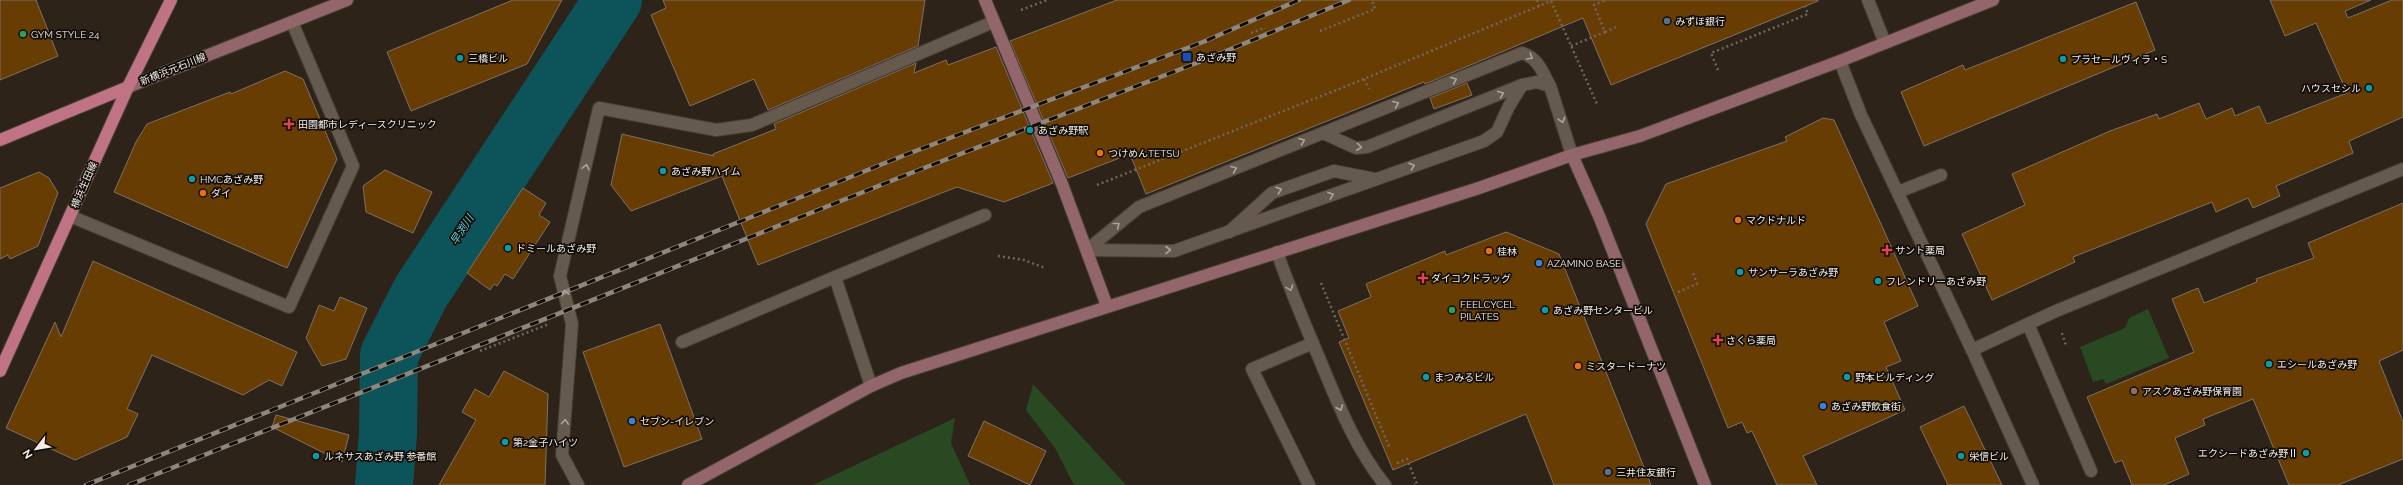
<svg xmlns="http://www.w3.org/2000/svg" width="2403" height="485" font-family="Raleway,'Noto Sans JP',sans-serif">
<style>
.green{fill:#294922}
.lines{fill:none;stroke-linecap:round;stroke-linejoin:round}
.river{stroke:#0c545a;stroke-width:58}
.building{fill:#683d03;stroke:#7d7165}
.lane-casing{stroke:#463e36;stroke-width:14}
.street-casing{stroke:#463e36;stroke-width:14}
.secondary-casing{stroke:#463e36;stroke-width:14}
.primary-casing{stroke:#463e36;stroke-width:14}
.path{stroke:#6f665d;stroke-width:2.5;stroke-dasharray:2 3;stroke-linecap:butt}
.lane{stroke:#665a4f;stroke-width:12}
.street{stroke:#665a4f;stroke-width:12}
.secondary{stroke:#92666a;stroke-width:12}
.primary{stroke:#bf7385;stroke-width:12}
.rail-casing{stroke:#8f867e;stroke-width:4.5}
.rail{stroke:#120d09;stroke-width:3;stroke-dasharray:9;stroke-linecap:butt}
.oneway{stroke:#ada49a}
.service-dot{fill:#5c6f8a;stroke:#120d09;stroke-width:1.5}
.leisure-dot{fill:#2e9e5b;stroke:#120d09;stroke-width:1.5}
.transit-dot{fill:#1a4fb4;stroke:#120d09;stroke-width:1.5}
.culture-dot{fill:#0f9aa8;stroke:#120d09;stroke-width:1.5}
.health-dot{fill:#e0444e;stroke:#120d09;stroke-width:1.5}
.food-dot{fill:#e8710a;stroke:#120d09;stroke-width:1.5}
.shop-dot{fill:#3f7fe0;stroke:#120d09;stroke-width:1.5}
.education-dot{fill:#8d6e63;stroke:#120d09;stroke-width:1.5}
.labels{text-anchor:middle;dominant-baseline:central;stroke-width:3.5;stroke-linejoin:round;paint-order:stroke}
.poi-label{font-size:10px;fill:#f4ede6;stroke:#120d09;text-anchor:start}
.street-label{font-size:10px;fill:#f4ede6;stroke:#120d09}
.water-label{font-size:11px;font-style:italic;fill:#57d6e0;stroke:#120d09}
</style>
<rect width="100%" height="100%" fill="#2d2319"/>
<g class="green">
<path d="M2148,309L2169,358L2106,384L2103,379L2093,382L2080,347L2125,328L2129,318Z"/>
<path d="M1033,384L1126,485H1074L1055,448L1026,410Z"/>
<path d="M955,418L951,443L970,485H813Z"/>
</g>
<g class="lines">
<path class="river" d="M384,485L388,434L389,355L421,292L613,0"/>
</g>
<g class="building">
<path d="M0,0H36L58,56L0,80Z"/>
<path d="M513,0H562L527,64L411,111L387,52Z"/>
<path d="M663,0H925L918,46L768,110L754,79L690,106L651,15L666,8Z"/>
<path d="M1117,0H1818V1L1611,85L1583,18L1425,84L1424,82L1146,194L1130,154L1068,178L1010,41Z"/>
<path d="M2270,0H2371L2345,11L2348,18L2392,0H2403V117L2349,141L2353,153L2276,186L2280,196L2253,208L2248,198L2216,212L2212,202L2073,257L2075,262L1992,300L1962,234L2025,205L2012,174L2110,131L2157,114L2159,119L2199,103L2206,119L2232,108L2235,116L2259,106L2267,124L2347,93L2316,23L2285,36Z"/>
<path d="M2136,2L2155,50L1924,146L1901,92L1963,65L1965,70Z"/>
<path d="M996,47L1053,183L1004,202L957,187L758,265L722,176L631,211L611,185L622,134L714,156L713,154L776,129L774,124L916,63L914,73L946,60L948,65Z"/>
<path d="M285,71L303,79L337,159L287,268L114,192L136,142L147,124L230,92L231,94Z"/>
<path d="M1467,83L1472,95L1434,109L1430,98Z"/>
<path d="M1823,118L1834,120L1918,306L1884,322L1901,361L1886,367L1905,410L1803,456L1817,485H1777L1752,431L1747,433L1742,422L1728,428L1646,224L1666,184L1787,141L1785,137Z"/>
<path d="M385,170L432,192L413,233L366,212L363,186Z"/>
<path d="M39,172L49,178L58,193L38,246L10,259L8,255L0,259V188Z"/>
<path d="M523,188L546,203L539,215L550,222L513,279L505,274L497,286L494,284L490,290L467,273Z"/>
<path d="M2403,203V350L2379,361L2403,422V459L2338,485H2289L2253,399L2203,419L2205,425L2175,438L2189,474L2164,485H2132L2122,460L2115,463L2087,397L2194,352L2172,299L2198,288L2204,303L2257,282L2256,279L2314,258L2308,243Z"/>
<path d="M1506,232L1559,254L1651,485H1554L1526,414L1393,470L1339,342L1349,338L1338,311L1371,297L1366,284L1445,251L1446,255Z"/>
<path d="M93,261L297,352L282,386L269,380L243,395L152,355L127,409L138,414L127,437L75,460L6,428L55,322L61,337Z"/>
<path d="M340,297L367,308L346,359L322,366L306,338L319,305L334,311Z"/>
<path d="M660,324L702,439L624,467L583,352Z"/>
<path d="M504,371L548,394L545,485H439L476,420L462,412L475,389L489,397Z"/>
<path d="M1964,406L2002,485H1948L1920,427Z"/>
<path d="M276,415L349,435L342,462L272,427Z"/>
<path d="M984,421L1046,451L1030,485L968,456Z"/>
</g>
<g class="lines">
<g class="lane-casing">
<g id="lane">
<path d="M1868,0L1885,43"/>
<path d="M1323,133L1356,148L1367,147L1522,85"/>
<path d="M1898,192L1941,175"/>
<path d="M1229,232L1272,193L1334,171L1375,179"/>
<path d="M1087,250L1139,207L1522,53C1538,58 1542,71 1550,86"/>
<path d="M2028,324L2091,471"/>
<path d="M682,342L835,277"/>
<path d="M871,386L835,277L985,215"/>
<path d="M1309,485L1252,369L1313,343"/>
</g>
</g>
<g class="street-casing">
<g id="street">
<path d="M1840,61L1861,115L1972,350L2033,485"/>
<path d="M70,216L289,307L353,166L292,22"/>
<path d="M1087,250L1174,251L1484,141L1497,132L1509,106L1522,85L1537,82L1550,86L1572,155"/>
<path d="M1277,252C1290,290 1306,327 1322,365C1339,406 1356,449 1385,485"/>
<path d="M1972,350L2056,311L2403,169"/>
<path d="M578,485L562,455L572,324L560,276L599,108L716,130L752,125L993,22"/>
</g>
</g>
<g class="secondary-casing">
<g id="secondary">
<path d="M985,0L1062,184L1107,306"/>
<path d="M128,87L347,0"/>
<path d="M1572,155L1599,216L1705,485"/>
<path d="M688,485L871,386L901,373L1479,188L1572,155L1640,136L1840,61L1993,0"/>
</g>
</g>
<g class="primary-casing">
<g id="primary">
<path d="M0,140L128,87"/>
<path d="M0,371L128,87L171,0"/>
</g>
</g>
<g class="path">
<path d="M1537,0L1539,6"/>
<path d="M1021,10L1047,0"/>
<path d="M1320,31L1375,9L1372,0"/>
<path d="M1605,32L1616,27"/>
<path d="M1251,33L1264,28"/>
<path d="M1571,46L1605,32L1594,5L1606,0"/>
<path d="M1718,70L1711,53L1808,14L1805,6"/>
<path d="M1364,79L1369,89"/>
<path d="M1097,185L1364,79L1551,1L1597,104"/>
<path d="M998,256L1024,260L1045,268"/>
<path d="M1321,283L1390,449"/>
<path d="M1678,292L1697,284L1693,273"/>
<path d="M2062,333L2066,346"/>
<path d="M480,351L549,324"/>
<path d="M1397,463L1407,459L1417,484L1414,485"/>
</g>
<use href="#lane" class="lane"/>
<use href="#street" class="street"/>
<use href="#secondary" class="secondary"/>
<use href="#primary" class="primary"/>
<g class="rail-casing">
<g id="rail">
<path d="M86,485L905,155L1203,42L1299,0"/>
<path d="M129,485L911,173L1207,59L1349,0"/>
</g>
</g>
<use href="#rail" class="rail"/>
</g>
<defs><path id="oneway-chevron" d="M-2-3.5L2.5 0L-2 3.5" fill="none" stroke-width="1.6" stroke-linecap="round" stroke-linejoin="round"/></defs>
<g class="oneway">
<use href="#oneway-chevron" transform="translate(1530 57) rotate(31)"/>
<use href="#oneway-chevron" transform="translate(1454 80) rotate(-22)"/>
<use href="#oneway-chevron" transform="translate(1501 94) rotate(-22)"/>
<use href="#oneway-chevron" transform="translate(1396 104) rotate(-22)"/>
<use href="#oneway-chevron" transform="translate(1562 120) rotate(74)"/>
<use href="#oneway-chevron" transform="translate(1302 141) rotate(-22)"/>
<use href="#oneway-chevron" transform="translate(1359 147) rotate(6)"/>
<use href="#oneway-chevron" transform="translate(1412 166) rotate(-19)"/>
<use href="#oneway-chevron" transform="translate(586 167) rotate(-77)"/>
<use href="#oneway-chevron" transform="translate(1234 169) rotate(-22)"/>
<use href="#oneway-chevron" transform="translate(1279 190) rotate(-19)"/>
<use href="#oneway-chevron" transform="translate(1331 195) rotate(-20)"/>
<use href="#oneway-chevron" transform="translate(1117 225) rotate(-38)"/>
<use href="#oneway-chevron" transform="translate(1168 250)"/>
<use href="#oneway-chevron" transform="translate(1290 288) rotate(70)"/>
<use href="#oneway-chevron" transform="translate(565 293) rotate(-104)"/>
<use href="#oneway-chevron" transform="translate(1340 408) rotate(67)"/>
<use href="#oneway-chevron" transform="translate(565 422) rotate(-86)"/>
</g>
<g class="service-dot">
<circle cx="1667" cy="21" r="4"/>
<circle cx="1608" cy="472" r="4"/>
</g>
<g class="leisure-dot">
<circle cx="23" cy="34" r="4"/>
<circle cx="1452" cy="310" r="4"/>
</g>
<rect class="transit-dot" x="1182" y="52" width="10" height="10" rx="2"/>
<g class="culture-dot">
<circle cx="460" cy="58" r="4"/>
<circle cx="2063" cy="59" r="4"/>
<circle cx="2369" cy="88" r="4"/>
<circle cx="1030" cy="130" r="4"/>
<circle cx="663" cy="171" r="4"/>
<circle cx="192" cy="179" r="4"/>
<circle cx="508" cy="248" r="4"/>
<circle cx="1740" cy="272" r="4"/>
<circle cx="1878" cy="281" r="4"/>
<circle cx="1545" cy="310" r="4"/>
<circle cx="2269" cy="364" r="4"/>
<circle cx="1426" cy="377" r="4"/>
<circle cx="1847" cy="377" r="4"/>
<circle cx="505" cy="442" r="4"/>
<circle cx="2306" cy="453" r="4"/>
<circle cx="316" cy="456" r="4"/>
<circle cx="1961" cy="456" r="4"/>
</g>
<g class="health-dot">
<path d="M287 118h4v4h4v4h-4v4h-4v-4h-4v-4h4z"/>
<path d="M1885 244h4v4h4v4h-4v4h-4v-4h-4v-4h4z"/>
<path d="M1421 272h4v4h4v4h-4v4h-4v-4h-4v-4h4z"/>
<path d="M1716 334h4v4h4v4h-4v4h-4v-4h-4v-4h4z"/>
</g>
<g class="food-dot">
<circle cx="1100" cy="153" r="4"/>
<circle cx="203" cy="193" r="4"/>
<circle cx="1738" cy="220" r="4"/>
<circle cx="1489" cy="251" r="4"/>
<circle cx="1578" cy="366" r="4"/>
</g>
<g class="shop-dot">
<circle cx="1539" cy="263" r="4"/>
<circle cx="1823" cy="406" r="4"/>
<circle cx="632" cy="421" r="4"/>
</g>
<circle class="education-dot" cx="2134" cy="391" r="4"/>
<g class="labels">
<g class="poi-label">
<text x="1675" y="21">みずほ銀行</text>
<text x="31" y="34">GYM STYLE 24</text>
<text x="1196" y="57">あざみ野</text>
<text x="468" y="58">三橋ビル</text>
<text x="2071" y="59">プラセールヴィラ・S</text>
<text x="2361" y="88" text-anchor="end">ハウスセシル</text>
<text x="298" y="124">田園都市レディースクリニック</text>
<text x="1038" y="130">あざみ野駅</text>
<text x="1108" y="153">つけめんTETSU</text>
<text x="671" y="171">あざみ野ハイム</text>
<text x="200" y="179">HMCあざみ野</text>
<text x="211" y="193">ダイ</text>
<text x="1746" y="220">マクドナルド</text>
<text x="516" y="248">ドミールあざみ野</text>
<text x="1895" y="250">サント薬局</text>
<text x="1497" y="251">桂林</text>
<text x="1547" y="263">AZAMINO BASE</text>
<text x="1748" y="272">サンサーラあざみ野</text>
<text x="1431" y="278">ダイコクドラッグ</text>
<text x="1886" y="281">フレンドリーあざみ野</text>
<text x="1460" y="304">FEELCYCEL<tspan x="1460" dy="12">PILATES</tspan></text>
<text x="1553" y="310">あざみ野センタービル</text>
<text x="1726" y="340">さくら薬局</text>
<text x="2277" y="364">エシールあざみ野</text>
<text x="1586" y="366">ミスタードーナツ</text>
<text x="1434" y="377">まつみるビル</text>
<text x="1855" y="377">野本ビルディング</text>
<text x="2142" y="391">アスクあざみ野保育園</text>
<text x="1831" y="406">あざみ野飲食街</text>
<text x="640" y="421">セブン-イレブン</text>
<text x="513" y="442">第2金子ハイツ</text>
<text x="2298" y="453" text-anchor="end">エクシードあざみ野Ⅱ</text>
<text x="324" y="456">ルネサスあざみ野 参番館</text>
<text x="1969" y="456">栄信ビル</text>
<text x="1616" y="472">三井住友銀行</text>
</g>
<g class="street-label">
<text transform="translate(173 69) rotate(-22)">新横浜元石川線</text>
<text transform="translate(84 185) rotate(-66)">横浜生田線</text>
</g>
<g class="water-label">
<text transform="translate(462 230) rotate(-57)">早渕川</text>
</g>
</g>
<g transform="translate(36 449) rotate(239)" stroke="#120d09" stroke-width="3" paint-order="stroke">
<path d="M0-3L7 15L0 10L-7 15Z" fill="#f4ede6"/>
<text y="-6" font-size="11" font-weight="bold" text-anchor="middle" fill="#f4ede6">N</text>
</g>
</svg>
